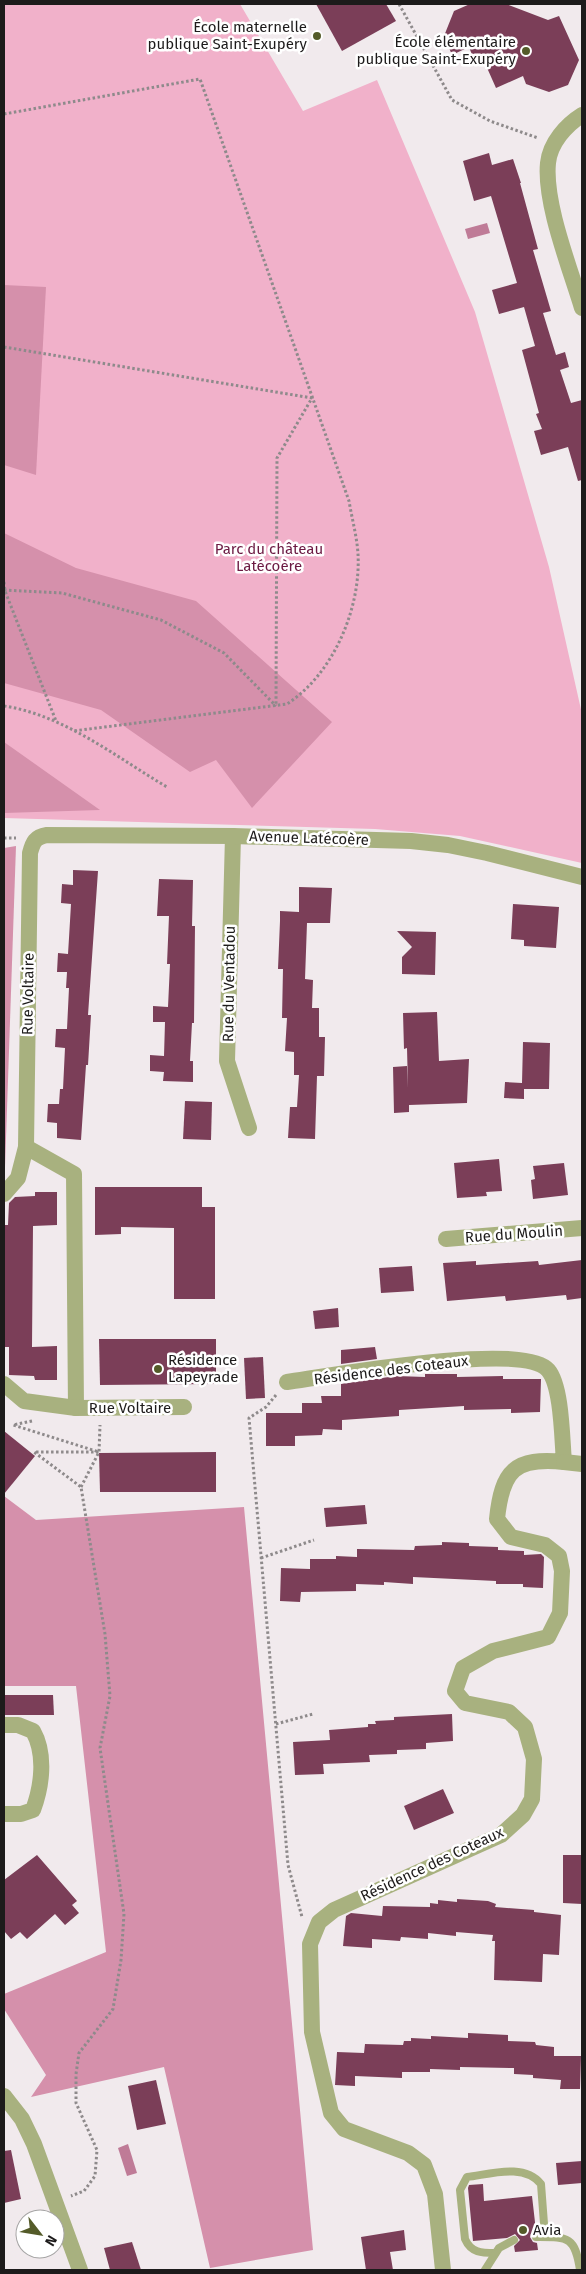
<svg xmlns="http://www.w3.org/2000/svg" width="586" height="2274" font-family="'Fira Sans',sans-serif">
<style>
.green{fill:#f1b1ca}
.forest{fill:#d590ab}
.water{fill:#bf7b97}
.building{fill:#7b3e58}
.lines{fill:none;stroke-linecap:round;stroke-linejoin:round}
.path{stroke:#8e8a8b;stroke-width:3;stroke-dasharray:2.5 2.5;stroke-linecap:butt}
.lane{stroke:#a8b17f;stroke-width:8}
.street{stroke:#a8b17f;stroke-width:16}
.poi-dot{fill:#545b29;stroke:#fff;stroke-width:2}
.labels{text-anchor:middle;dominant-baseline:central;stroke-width:5;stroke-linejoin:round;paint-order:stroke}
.poi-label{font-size:15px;fill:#1d1b1b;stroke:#fff;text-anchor:end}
.park-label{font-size:15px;fill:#6b1942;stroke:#fff}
.street-label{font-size:15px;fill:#1d1b1b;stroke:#fff}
</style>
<rect width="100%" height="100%" fill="#f1eaed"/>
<path class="green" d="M4,4H240L303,111L377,80L475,312L549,567L582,714V863L460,836L375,829L4,818Z"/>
<g class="forest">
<path d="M4,285L46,287L36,475L4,465Z"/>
<path d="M4,533L76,568L196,601L332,722L252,808L216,760L190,772L101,710L4,683Z"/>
<path d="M4,742L100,810L4,813Z"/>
<path d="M16,846L5,1168L4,1169V848Z"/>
<path d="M4,1496L36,1520L244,1507L313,2250L210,2268L164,2067L31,2097L46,2075L4,2009V1994L106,1952L76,1686H4Z"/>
</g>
<g class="water">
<path d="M487,223L490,233L468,239L465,229Z"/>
<path d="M128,2144L137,2173L127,2176L118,2148Z"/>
</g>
<g class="building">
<path d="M316,4H386L396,21L342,51Z"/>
<path d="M470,4H506L548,20L559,16L579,60L568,85L549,92L526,84L523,76L496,88L484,61L476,65L469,47L452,55L444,36L454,11Z"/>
<path d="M489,153L492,165L513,159L521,183H520L538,249L533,250L551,311L543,313L556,355L565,352L569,367L560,370L571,403L582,400V480L578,481L568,447L541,455L534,431L542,429L536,414L539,413L522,350L535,346L524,307L499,314L492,290L517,283L491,196L474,201L463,161Z"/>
<path d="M73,870L98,871L88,1015H91L88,1065H86L81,1140L57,1138V1123L47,1122L48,1104H59L60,1089H63L65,1048L55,1047L56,1029H67L69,988H66L67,972H57L58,953L68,954L69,938L71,904L61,903L62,884L73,885Z"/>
<path d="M159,879L193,880L192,926H195L194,1023H192L190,1061H193V1082L163,1081L164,1072L150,1071V1055L164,1056L165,1022H153V1006L168,1007L170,964H167L169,916H157Z"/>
<path d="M299,887L332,888L330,923H307L305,979L313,980L312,1008H319V1037H325L324,1076H317L315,1139L288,1138L290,1107H297L299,1075H294V1052L285,1051L287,1018H282L283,969H278L280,921V911L299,912Z"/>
<path d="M513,904L559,907L556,948L524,946V940L511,939Z"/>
<path d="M397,931L436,932L435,975L402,974V957L412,947Z"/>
<path d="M437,1012L439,1061L469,1059L467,1103L409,1105V1112L394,1113L393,1067L407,1066L408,1088L407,1048L404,1049L403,1013Z"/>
<path d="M523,1042L550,1043L549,1089H524V1099L504,1098L505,1082L522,1083Z"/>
<path d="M185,1101L212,1102L211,1140L183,1139Z"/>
<path d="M499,1159L502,1191L486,1192L487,1196L457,1198L454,1163Z"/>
<path d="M564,1163L568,1195L533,1199L531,1180L535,1179L533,1166Z"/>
<path d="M95,1187H202V1207H215V1299H174V1228L121,1227V1234L95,1235Z"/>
<path d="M35,1192H57V1225L33,1226L32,1347L57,1346V1380H35L34,1376L9,1375V1347H4V1225H8L9,1203L15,1197L35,1196Z"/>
<path d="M582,1260V1298L567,1300L566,1295L506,1301L505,1296L447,1301L443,1263L476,1261V1265L538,1261L539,1265Z"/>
<path d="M412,1266L414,1291L381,1293L379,1268Z"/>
<path d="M338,1308L339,1327L315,1329L313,1311Z"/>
<path d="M99,1339H216V1384L100,1385Z"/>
<path d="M375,1347L377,1359L341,1364V1350Z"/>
<path d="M263,1357L265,1398L246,1399L244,1358Z"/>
<path d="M425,1374H457V1377L503,1376V1379H541L540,1412L511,1413V1409L464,1410V1406L399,1410V1416L342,1420V1430L323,1429L322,1435L295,1436V1446H266V1413H302V1403H322L321,1396H341V1384L396,1376L425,1377Z"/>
<path d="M4,1431L35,1456L4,1494Z"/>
<path d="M216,1452V1492H100L99,1453Z"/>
<path d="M365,1505L367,1524L326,1527L324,1508Z"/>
<path d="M442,1542L469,1543V1546L498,1547V1550L524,1551V1555L541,1554L544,1557L543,1588L523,1587V1584H496V1581L413,1577V1584L384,1582V1585L356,1584V1591L301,1592L300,1602L280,1601L281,1568L310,1569V1559H336V1556L357,1557V1549L414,1550L415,1546L442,1545Z"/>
<path d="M4,1695H53L54,1715H4Z"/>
<path d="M452,1714L453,1741L426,1743V1749L397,1750V1754L369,1755L370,1762L323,1764L324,1774L295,1775L293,1742L330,1740L329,1730L368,1727V1724H376L375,1721L394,1720V1717Z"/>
<path d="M443,1789L454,1813L414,1830L404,1806Z"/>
<path d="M37,1855L77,1901L72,1905L79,1913L65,1925L55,1914L27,1939L20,1932L11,1939L4,1931V1880Z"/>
<path d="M563,1855H582V1904L563,1903Z"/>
<path d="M457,1899L488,1901L496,1904L495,1907L534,1910V1912L561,1915L559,1955L543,1954L542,1982L494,1980L495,1941H492L493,1935L456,1932V1936L428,1933V1939L401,1937L400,1941L372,1939V1948L343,1946L346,1916L351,1913L382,1916L383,1906L430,1907V1903L438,1904V1900L457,1902Z"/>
<path d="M468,2033L508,2035V2041L535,2042L536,2045L554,2047V2056H581L580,2089H560L561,2080L533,2078V2075L514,2074V2068L460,2067V2070L430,2069V2072H402V2078L355,2076V2086L335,2085L337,2052L364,2053L365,2044L403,2045L404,2041H411V2038L431,2039V2036L468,2038Z"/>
<path d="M156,2080L166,2124L137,2130L128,2086Z"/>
<path d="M11,2150L21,2199L4,2203V2151Z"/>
<path d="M582,2161V2183L558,2185L556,2163Z"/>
<path d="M483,2184L484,2201L532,2196L536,2231L531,2234L530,2237L533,2242L537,2243L538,2250L515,2252L514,2246L520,2240L515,2234L507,2238L473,2241L468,2188L469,2185Z"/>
<path d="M404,2230L406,2250L390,2252L393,2270H366L361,2237Z"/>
<path d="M132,2242L141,2270H110L104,2248Z"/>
</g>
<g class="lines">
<g class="path">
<path d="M399,4L452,100L490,121L538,138"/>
<path d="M4,114L200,79L349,501C352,519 357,537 358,554C361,609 333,674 287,704L73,731"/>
<path d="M4,347L312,398L277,458L276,706"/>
<path d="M4,582L5,591L56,721"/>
<path d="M4,590L62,593L161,620L224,653L276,706"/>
<path d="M4,706C64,715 116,757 167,787"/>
<path d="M4,838H16"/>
<path d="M276,1395L266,1407L249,1418L288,1865L302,1917"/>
<path d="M32,1421L13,1425L99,1452H34L81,1487L105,1634L110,1696L100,1748L124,1914L121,1960L113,2009L79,2053L76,2074V2103L97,2150L95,2176L84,2191L71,2196"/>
<path d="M81,1487L99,1452L100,1425"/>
<path d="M261,1558L314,1540"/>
<path d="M276,1724L313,1714"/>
</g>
<g class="lane">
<path d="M536,2237C568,2237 575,2236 580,2270"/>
<path d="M495,2253C482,2253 471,2253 465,2239L460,2190L467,2177C491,2174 524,2163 541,2184L545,2237"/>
<path d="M485,2270L499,2248L514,2240"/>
</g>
<g class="street">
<path d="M582,115C566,125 550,143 548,163C544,203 570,268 582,308"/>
<path d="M233,836L227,1061L249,1128"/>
<path d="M26,1147L74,1174L76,1408"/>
<path d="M4,1194L18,1178L26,1147L30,853C33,842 35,837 47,835L233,836L411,841L448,845L487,853L582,877"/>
<path d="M446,1239L582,1228"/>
<path d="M287,1382C329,1376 523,1341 548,1370C562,1386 562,1440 564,1462C515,1457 502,1470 497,1519L511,1537L545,1545L559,1556L562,1571L560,1613L548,1637L493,1651L463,1668L455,1691L465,1703L509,1712L525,1727L534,1759L532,1799L523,1815L501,1835L334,1910L319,1922L310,1944L312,2032L331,2113L344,2129L408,2153L424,2165L435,2194L443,2270"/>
<path d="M4,1384L24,1401L76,1408L184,1407"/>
<path d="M564,1462L582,1464"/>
<path d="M4,1725H18L33,1731C46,1754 42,1786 33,1810L21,1814H4"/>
<path d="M4,2096L22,2119L34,2144L80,2270"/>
</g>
</g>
<g class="poi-dot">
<circle cx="317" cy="36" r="5"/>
<circle cx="526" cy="51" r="5"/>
<circle cx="158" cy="1369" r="5"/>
<circle cx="523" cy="2230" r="5"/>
</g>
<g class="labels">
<g class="poi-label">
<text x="307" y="27">École maternelle<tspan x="307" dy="17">publique Saint-Exupéry</tspan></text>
<text x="516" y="42">École élémentaire<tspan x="516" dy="17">publique Saint-Exupéry</tspan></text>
<text x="168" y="1360" text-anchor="start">Résidence<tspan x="168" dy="17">Lapeyrade</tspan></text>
<text x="533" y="2230" text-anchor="start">Avia</text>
</g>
<g class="park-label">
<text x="269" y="549">Parc du château<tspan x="269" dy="17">Latécoère</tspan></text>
</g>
<g class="street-label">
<text transform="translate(309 838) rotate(2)">Avenue Latécoère</text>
<text transform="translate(229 984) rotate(-89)">Rue du Ventadou</text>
<text transform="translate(28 994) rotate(-89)">Rue Voltaire</text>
<text transform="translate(514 1234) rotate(-4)">Rue du Moulin</text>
<text transform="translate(391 1370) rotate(-7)">Résidence des Coteaux</text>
<text x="130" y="1408">Rue Voltaire</text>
<text transform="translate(432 1864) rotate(-25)">Résidence des Coteaux</text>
</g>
</g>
<rect width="586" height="2274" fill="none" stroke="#1d1b1b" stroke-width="10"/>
<g transform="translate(40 2234) rotate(121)"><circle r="24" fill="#ffffff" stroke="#a5a4a4"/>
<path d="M0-4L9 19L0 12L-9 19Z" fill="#545b29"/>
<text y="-8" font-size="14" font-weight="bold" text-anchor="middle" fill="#1d1b1b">N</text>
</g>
</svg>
